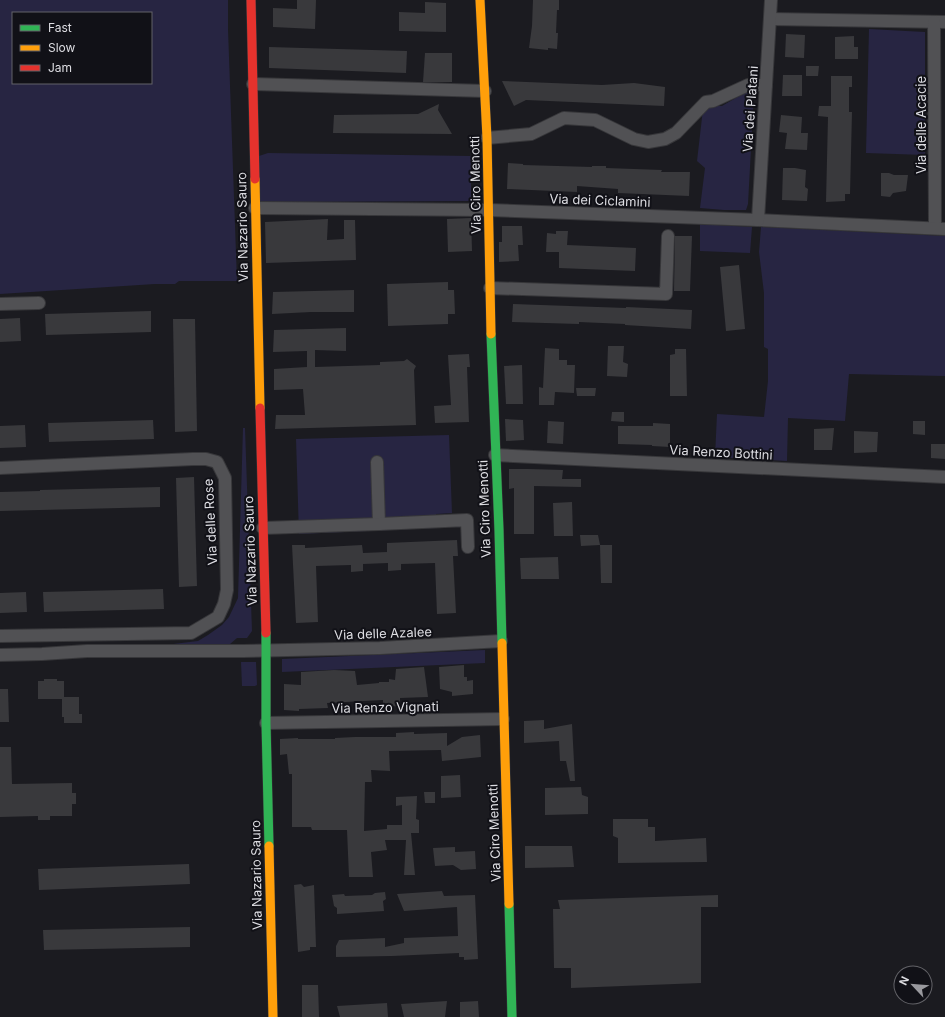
<svg xmlns="http://www.w3.org/2000/svg" width="945" height="1017" font-family="Inter,sans-serif">
<style>
.green{fill:#272542;fill-rule:evenodd}
.building{fill:#39393c}
.lines{fill:none;stroke-linecap:round;stroke-linejoin:round}
.street-casing{stroke:#37373a;stroke-width:14}
.fast-casing{stroke:#37373a;stroke-width:10}
.slow-casing{stroke:#37373a;stroke-width:10}
.jam-casing{stroke:#37373a;stroke-width:10}
.street{stroke:#515154;stroke-width:12}
.fast{stroke:#30b455;stroke-width:9}
.slow{stroke:#ff9f0a;stroke-width:9}
.jam{stroke:#e5322d;stroke-width:9}
.labels{text-anchor:middle;dominant-baseline:central;stroke-width:4;stroke-linejoin:round;paint-order:stroke}
.street-label{font-size:13px;fill:#dddde2;stroke:#111117}
</style>
<rect width="100%" height="100%" fill="#1b1b20"/>
<g class="green">
<path d="M0,0H228V29L237,281H179L175,284H155L0,294ZM13,13H151V83H13Z"/>
<path d="M869,29L925,32V155L866,153Z"/>
<path d="M746,92L754,93L748,204L746,210H724L700,208L705,168L697,161L703,109L713,106H722Z"/>
<path d="M268,153L471,156V201L256,202V157Z"/>
<path d="M700,224L752,227L750,253L700,251Z"/>
<path d="M761,227L945,236V376L849,374L845,421L788,418L787,461L715,457L717,414L764,417L768,381V349L764,347V293L759,252Z"/>
<path d="M243,428H245L252,631L247,638H237L230,644L165,645L198,641L208,635L222,625L229,617L238,598Z"/>
<path d="M449,435L452,513L436,514V528L299,534L296,439Z"/>
<path d="M485,650V663L282,672V659Z"/>
<path d="M241,662H256L257,685L255,686H242Z"/>
</g>
<g class="building">
<path d="M297,0H316L315,29L273,27V8L297,9Z"/>
<path d="M533,0H559V10H557L556,33H558L557,49L548,48V50L529,48L532,26Z"/>
<path d="M425,2L446,3V32L399,31V12L425,13Z"/>
<path d="M786,34L805,35L804,58L785,57Z"/>
<path d="M854,36V47H858V59H835V37Z"/>
<path d="M269,47L407,51L406,73L269,68Z"/>
<path d="M425,53H452V82H423Z"/>
<path d="M806,66H819L818,76H806Z"/>
<path d="M783,75H802V96H782Z"/>
<path d="M831,76H852V87H849V112H852L850,194H845V201L826,202L828,117L818,116L819,106H831Z"/>
<path d="M502,81L602,85L634,83L665,87L664,106L526,100L514,106Z"/>
<path d="M439,104L438,110L452,134L333,133L334,115L418,114Z"/>
<path d="M781,115L802,117L801,133H808L807,150L785,149L787,133L779,132Z"/>
<path d="M508,163L523,164V165L592,167V166H606V168L662,170L661,172H690L689,196L618,193V189L577,186V192L507,189Z"/>
<path d="M783,168H795L806,170L805,187L808,189L807,201L782,200Z"/>
<path d="M881,173H889L894,175H908L906,191L893,193L890,197L881,196Z"/>
<path d="M471,218L472,251L448,252L447,219Z"/>
<path d="M328,219L327,240L344,239V220H355L356,260L266,263L265,222Z"/>
<path d="M502,226H522L523,245H518L519,261L499,262V242H502Z"/>
<path d="M556,231H568L567,245L636,248L635,271L559,268V252H546L547,233L556,234Z"/>
<path d="M675,236H692L690,291H674Z"/>
<path d="M739,265L745,329L726,331L720,267Z"/>
<path d="M448,282V290H454L455,314H448V324L388,326L387,284Z"/>
<path d="M354,290V312H311L272,314L273,292Z"/>
<path d="M513,304L626,308V307L692,310L691,329L625,325V324L579,322V324L512,322Z"/>
<path d="M151,311V332L46,335L45,314Z"/>
<path d="M20,318L21,341L0,342V319Z"/>
<path d="M173,319H195L197,431L175,432Z"/>
<path d="M346,328V351L315,350V367L380,365V362L404,361L407,359L416,366L414,370L416,425L275,429L276,415H305L303,389L274,390V369L307,367V351L273,352L274,330Z"/>
<path d="M608,346H624L623,362L628,364L627,377L607,376Z"/>
<path d="M545,348L559,349V360H567V365H575L574,393L555,392L554,405H539V387L543,388Z"/>
<path d="M675,349H686L687,396H670V355L675,354Z"/>
<path d="M469,354L470,367H467L469,422L435,423L434,406L451,405L448,355Z"/>
<path d="M522,365L523,404H506L504,366Z"/>
<path d="M576,388H596L595,396H577Z"/>
<path d="M612,412H624V422L611,421Z"/>
<path d="M505,419L523,420L524,440L506,441Z"/>
<path d="M153,420L154,439L49,442L48,423Z"/>
<path d="M548,421L564,422L563,444L547,443Z"/>
<path d="M913,421H925V435L913,434Z"/>
<path d="M653,423L670,424V447L652,446V445L618,444V426H653Z"/>
<path d="M25,425L26,447L0,448V426Z"/>
<path d="M834,428L832,450H814V429Z"/>
<path d="M854,431L878,432L877,452L854,453Z"/>
<path d="M931,444H945V459L931,458Z"/>
<path d="M509,469H528L563,470L562,479H581V487L534,486V534H514V488L509,489Z"/>
<path d="M194,477L197,586L179,587L176,478Z"/>
<path d="M160,487V507L0,511V492L40,491V490Z"/>
<path d="M572,502L573,536H554L553,503Z"/>
<path d="M580,535H598L600,545L581,546Z"/>
<path d="M457,540L458,556H453L456,613L437,614L435,563L401,564V570L388,571V563L363,564V571L351,572V565L316,566L318,622L296,623L292,545H305V548L362,545L363,553L387,552V543Z"/>
<path d="M600,545H612V583H601Z"/>
<path d="M558,557L559,579H521L520,558Z"/>
<path d="M163,589L164,609L44,612L43,592Z"/>
<path d="M26,592L27,612L0,613V593Z"/>
<path d="M464,665V677H467V681L473,680V694L452,696V692L440,689L439,667Z"/>
<path d="M424,667L428,697L400,698V707L393,706L390,703L383,704V700L327,703L328,708L299,709V711L284,710V684L301,685V672L334,670L355,671L357,685L379,683V682H389V679L395,680L396,669Z"/>
<path d="M44,679H57V681H64V697H79V714H82V723H64V717H62V699H38V681H44Z"/>
<path d="M0,689H8L9,722H0Z"/>
<path d="M544,720V729L572,724L575,781H570L566,761H560L559,741L524,743V721Z"/>
<path d="M414,732V734L447,733V746L462,737L480,735L481,757L442,761L441,750L389,751L390,771L371,770L372,782H365L364,831L387,829V825H402V805L396,806V797L417,796L416,819L419,820V833H411L415,875H404L406,840H385L387,850L371,852L373,877H349L347,830H312L311,827H292V774H289L287,754L280,755V739L298,738V739H335V738L355,737H396V733Z"/>
<path d="M0,747H11L12,784L72,783V793H76V804H72V816H50V820H38V816L0,817Z"/>
<path d="M460,775L461,797L441,798V776Z"/>
<path d="M581,787L582,795L588,797V814L545,815V788Z"/>
<path d="M424,792H435V803H425Z"/>
<path d="M613,819H648V827H655V841L706,838L707,862L618,863V838L613,836Z"/>
<path d="M525,846H572L574,867L525,868Z"/>
<path d="M455,847V852L475,851L476,869L461,870L453,865L435,866L433,848Z"/>
<path d="M189,864L190,884L39,890L38,869Z"/>
<path d="M301,884L304,887L314,885L316,947H310V950L298,952L294,885Z"/>
<path d="M442,891L444,896L475,895L478,959L464,960V957H459V953L392,956L336,957V946L339,940L385,938V947L404,943V938L458,936L457,907L404,911L397,894Z"/>
<path d="M385,892L386,899L383,901L384,911L337,914V908L334,906L332,895L344,894L345,896L372,895L375,893Z"/>
<path d="M718,895V907H701V983L571,988V968H554L553,909H560L558,900Z"/>
<path d="M190,927V947L44,950L43,930Z"/>
<path d="M302,985H318L319,1017H302Z"/>
<path d="M447,1001L445,1017H404L401,1004Z"/>
<path d="M478,1001L479,1017H460V1002Z"/>
<path d="M387,1003L388,1017H340L337,1006Z"/>
</g>
<g class="lines">
<g class="street-casing">
<g id="street">
<path d="M770,19L945,22"/>
<path d="M934,22L935,228"/>
<path d="M253,84L485,91"/>
<path d="M487,138L531,134L564,118L595,120L634,139L648,142L665,139L676,133L706,102L713,101L748,85H766"/>
<path d="M255,208L489,210L758,220L945,229"/>
<path d="M758,220L771,0"/>
<path d="M490,288L666,294L668,236"/>
<path d="M0,304L39,303"/>
<path d="M495,455L945,477"/>
<path d="M377,462L379,524"/>
<path d="M0,468L193,459H206L217,462L225,478L227,590L224,604L218,617L191,633L0,636"/>
<path d="M263,528L379,524L467,520L468,547"/>
<path d="M0,655L42,654L87,651H243L380,648L501,641"/>
<path d="M266,723L503,719"/>
</g>
</g>
<g class="fast-casing">
<g id="fast">
<path d="M491,334L499,530L502,643"/>
<path d="M266,633V723L269,846"/>
<path d="M509,904L512,1017"/>
</g>
</g>
<g class="slow-casing">
<g id="slow">
<path d="M480,0L487,138L491,334"/>
<path d="M255,179L260,408"/>
<path d="M502,643L509,904"/>
<path d="M269,846L273,1017"/>
</g>
</g>
<g class="jam-casing">
<g id="jam">
<path d="M251,0L255,179"/>
<path d="M260,408L266,633"/>
</g>
</g>
<use href="#street" class="street"/>
<use href="#fast" class="fast"/>
<use href="#slow" class="slow"/>
<use href="#jam" class="jam"/>
</g>
<g class="labels">
<g class="street-label">
<text transform="translate(750 109) rotate(-86)">Via dei Platani</text>
<text transform="translate(921 125) rotate(-90)">Via delle Acacie</text>
<text transform="translate(475 185) rotate(-91)">Via Ciro Menotti</text>
<text transform="translate(600 200) rotate(2)">Via dei Ciclamini</text>
<text transform="translate(242 227) rotate(-91)">Via Nazario Sauro</text>
<text transform="translate(721 452) rotate(3)">Via Renzo Bottini</text>
<text transform="translate(484 509) rotate(-92)">Via Ciro Menotti</text>
<text transform="translate(210 522) rotate(-93)">Via delle Rose</text>
<text transform="translate(250 551) rotate(-92)">Via Nazario Sauro</text>
<text transform="translate(383 633) rotate(-2)">Via delle Azalee</text>
<text transform="translate(385 707) rotate(-1)">Via Renzo Vignati</text>
<text transform="translate(494 833) rotate(-92)">Via Ciro Menotti</text>
<text transform="translate(256 875) rotate(-91)">Via Nazario Sauro</text>
</g>
</g>
<rect x="12" y="12" width="140" height="72" fill="#111117" stroke="#636368"/>
<rect x="20" y="25" width="20" height="6" fill="#30b455" stroke="#636368"/>
<text x="48" y="32" font-size="12" fill="#dddde2">Fast</text>
<rect x="20" y="45" width="20" height="6" fill="#ff9f0a" stroke="#636368"/>
<text x="48" y="52" font-size="12" fill="#dddde2">Slow</text>
<rect x="20" y="65" width="20" height="6" fill="#e5322d" stroke="#636368"/>
<text x="48" y="72" font-size="12" fill="#dddde2">Jam</text>
<g transform="translate(913 985) rotate(296)"><circle r="19" fill="#111117" stroke="#636368"/>
<path d="M0-3L7 15L0 10L-7 15Z" fill="#99999e"/>
<text y="-6" font-size="11" font-weight="bold" text-anchor="middle" fill="#dddde2">N</text>
</g>
</svg>
